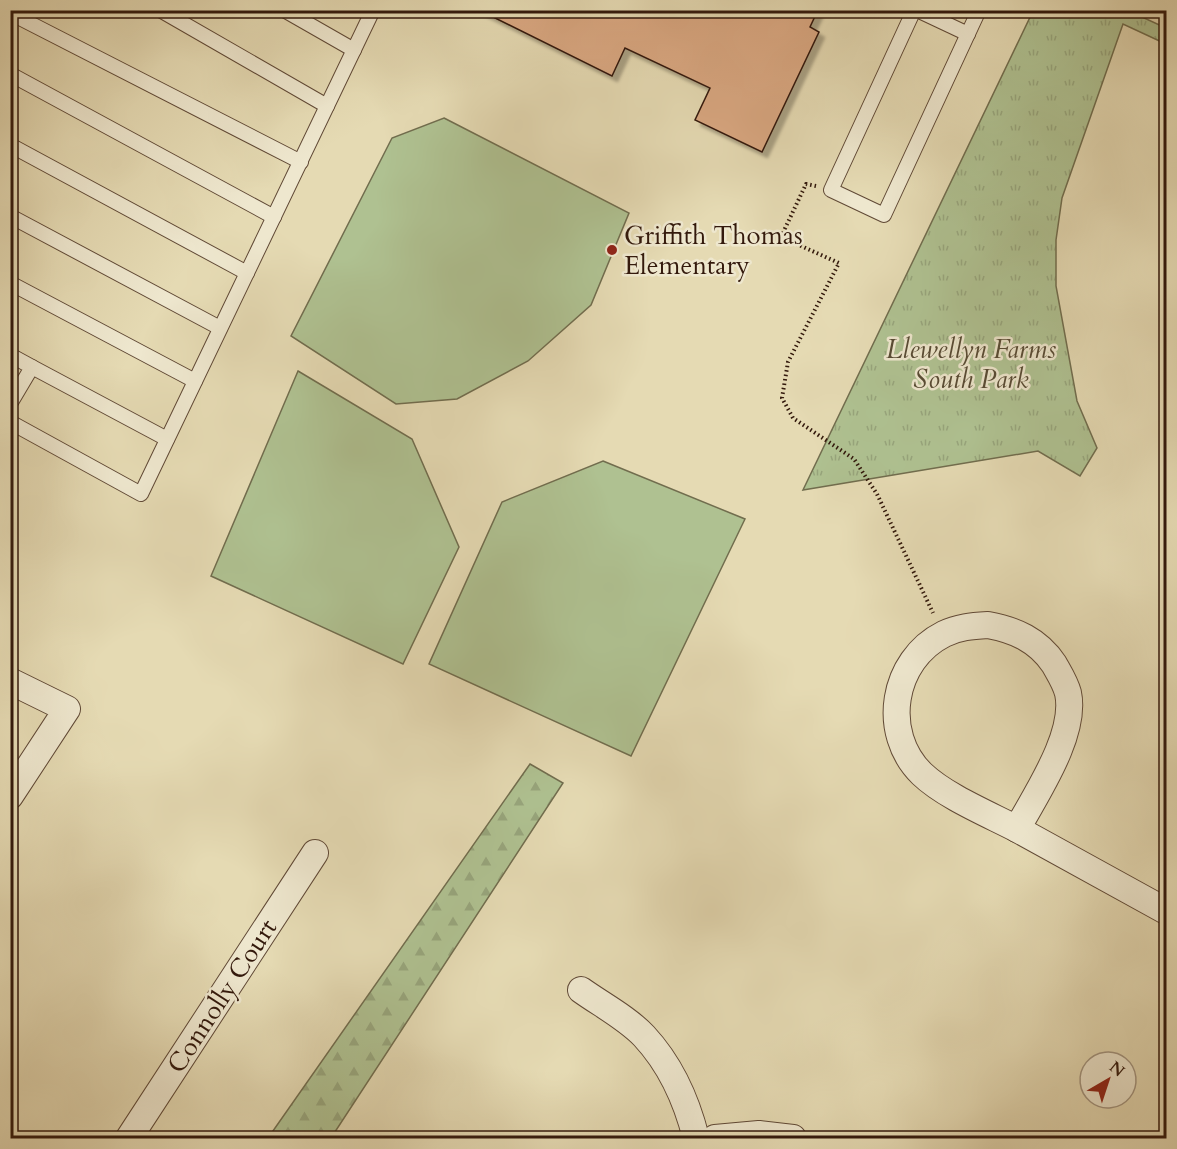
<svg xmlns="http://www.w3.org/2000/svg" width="1177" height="1149" font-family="Cardo,serif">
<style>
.grass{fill:#afc191;stroke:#716d4e;stroke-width:1.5}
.forest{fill:url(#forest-firs);stroke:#716d4e;stroke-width:1.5}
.park{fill:url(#park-tufts);stroke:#716d4e;stroke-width:1.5}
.building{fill:#d9a781;stroke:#33190c;stroke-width:1.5;filter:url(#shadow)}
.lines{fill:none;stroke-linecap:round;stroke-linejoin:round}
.service-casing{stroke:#604936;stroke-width:16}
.minor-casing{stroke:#604936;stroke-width:28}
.path{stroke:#33190c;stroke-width:4;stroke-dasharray:1.5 3;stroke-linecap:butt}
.service{stroke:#eee7ce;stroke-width:14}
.minor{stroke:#eee7ce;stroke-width:26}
.poi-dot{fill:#8f2418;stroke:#eee7ce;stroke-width:2}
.labels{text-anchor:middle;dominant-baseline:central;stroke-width:5;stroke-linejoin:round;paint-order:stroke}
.poi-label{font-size:26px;fill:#33190c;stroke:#eee7ce;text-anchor:start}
.park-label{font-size:26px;font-style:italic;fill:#584b34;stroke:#eee7ce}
.street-label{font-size:26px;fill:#33190c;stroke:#eee7ce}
</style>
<defs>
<pattern id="forest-firs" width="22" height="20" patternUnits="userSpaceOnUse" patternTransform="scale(1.5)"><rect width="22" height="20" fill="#afc191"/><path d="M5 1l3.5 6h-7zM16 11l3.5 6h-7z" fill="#97a57c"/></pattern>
<pattern id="park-tufts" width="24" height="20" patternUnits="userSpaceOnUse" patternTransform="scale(1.5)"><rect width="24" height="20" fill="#afc191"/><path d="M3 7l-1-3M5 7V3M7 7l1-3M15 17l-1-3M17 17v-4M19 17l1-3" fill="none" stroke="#97a57c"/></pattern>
<filter id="shadow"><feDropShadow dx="5.5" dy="5.5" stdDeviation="1.5" flood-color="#0004"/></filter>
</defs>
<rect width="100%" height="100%" fill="#e5dab3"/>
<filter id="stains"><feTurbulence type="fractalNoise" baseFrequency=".00333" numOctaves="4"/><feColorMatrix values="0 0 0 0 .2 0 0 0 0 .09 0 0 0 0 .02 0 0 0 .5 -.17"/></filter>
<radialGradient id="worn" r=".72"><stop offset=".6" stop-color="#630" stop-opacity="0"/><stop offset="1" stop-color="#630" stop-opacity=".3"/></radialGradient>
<g class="grass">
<path d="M444,118L629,213L591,305L528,361L457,399L396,404L291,336L392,138Z"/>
<path d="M298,371L412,439L459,547L403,664L211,576Z"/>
<path d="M603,461L745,519L631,756L429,664L502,502Z"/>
</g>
<path class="forest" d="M530,764L563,783L331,1138H268Z"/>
<path class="park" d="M1033,11H1129L1166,28V44L1123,24L1062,198L1056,240V286L1077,401L1097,448L1080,476L1038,451L803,490Z"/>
<path class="building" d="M479,10H818L810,27L819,32L762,152L695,120L710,88L625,48L612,76Z"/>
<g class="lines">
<g class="service-casing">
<g id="service">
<path d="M160,10L327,106"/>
<path d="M284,10L354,50"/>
<path d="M914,10L831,190L884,215L979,10"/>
<path d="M917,10L968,34"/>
<path d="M10,13L301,162"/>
<path d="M10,74L274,217"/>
<path d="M10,145L247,273"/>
<path d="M10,216L220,328"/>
<path d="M10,283L195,381"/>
<path d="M10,355L32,367L10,404"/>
<path d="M32,367L167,439"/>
<path d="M10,422L141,494L373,10"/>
</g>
</g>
<g class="minor-casing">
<g id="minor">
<path d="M988,625C1015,630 1038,640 1054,664C1059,673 1065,682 1068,693C1077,734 1036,794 1017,829C988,814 945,796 922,774C880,733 892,660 944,634C958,627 972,626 988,625Z"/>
<path d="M10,681L67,709L10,796"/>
<path d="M1017,829L1166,911"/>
<path d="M581,990C602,1005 627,1018 644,1036C670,1064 687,1102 696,1138"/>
<path d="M129,1138L315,853"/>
<path d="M715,1138L759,1134L793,1138"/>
</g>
</g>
<g class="path">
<path d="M1154,10L1166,16"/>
<path d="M816,186L806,184L781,237L839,263L788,362L782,398L793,418L854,459L877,494L933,613"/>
</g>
<use href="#service" class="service"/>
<use href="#minor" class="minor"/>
</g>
<circle class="poi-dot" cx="612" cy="250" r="6"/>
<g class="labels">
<g class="poi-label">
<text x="624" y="235">Griffith Thomas<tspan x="624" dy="30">Elementary</tspan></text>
</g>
<g class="park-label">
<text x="971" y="349">Llewellyn Farms<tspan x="971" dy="30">South Park</tspan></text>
</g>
<g class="street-label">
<text transform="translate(222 996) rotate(-57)">Connolly Court</text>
</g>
</g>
<rect width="1177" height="1149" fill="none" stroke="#e5dab3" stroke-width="36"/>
<rect x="12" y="12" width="1153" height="1125" fill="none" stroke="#33190c" stroke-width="3"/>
<rect x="18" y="18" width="1141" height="1113" fill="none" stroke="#33190c" stroke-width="1.5"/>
<g transform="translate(1108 1080) rotate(39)"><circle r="28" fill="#eee7ce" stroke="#a39580" stroke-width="1.5"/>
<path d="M0-4.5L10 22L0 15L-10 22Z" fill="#8f2418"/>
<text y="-9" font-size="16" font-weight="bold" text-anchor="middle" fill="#33190c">N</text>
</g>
<rect width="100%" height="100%" filter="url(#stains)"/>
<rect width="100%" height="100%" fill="url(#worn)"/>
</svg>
